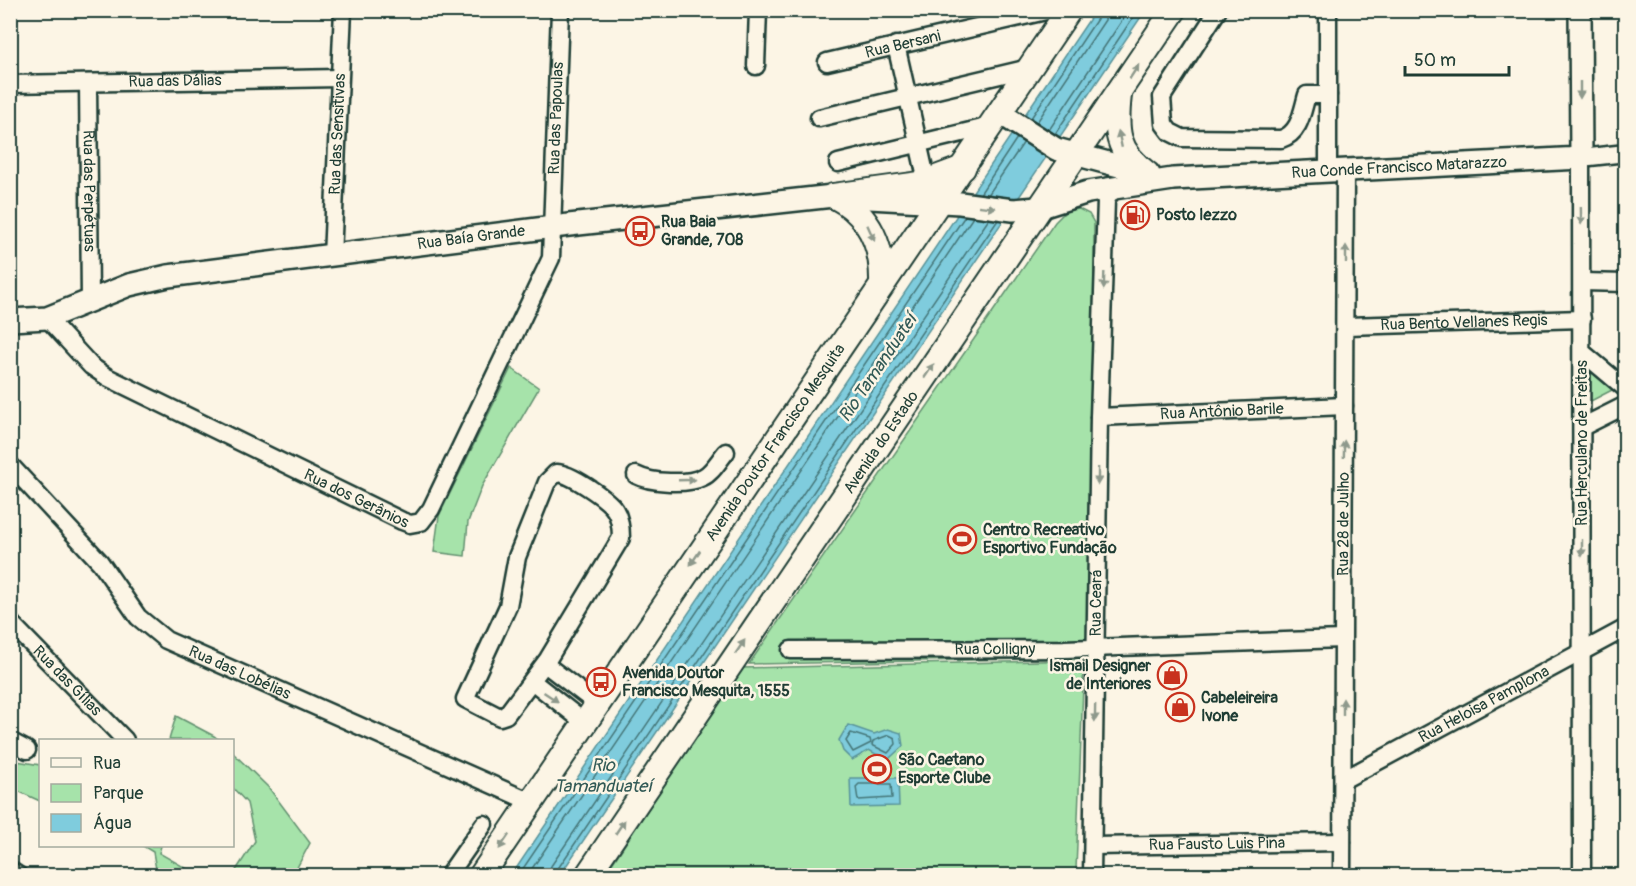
<svg xmlns="http://www.w3.org/2000/svg" width="1636" height="886" font-family="Pangolin,sans-serif">
<style>
.green{fill:#a6e3aa;stroke:#62906f;stroke-width:1.5}
.water{fill:#7fccdd;stroke:#599399;stroke-width:1.5}
.lines{fill:none;stroke-linecap:round;stroke-linejoin:round}
.shore{stroke:#457678;stroke-width:1.5}
.minor-casing{stroke:#1f3d34;stroke-width:21}
.major-casing{stroke:#1f3d34;stroke-width:26}
.highway-casing{stroke:#1f3d34;stroke-width:28}
.minor{stroke:#fcf5e5;stroke-width:16}
.major{stroke:#fcf5e5;stroke-width:21}
.highway{stroke:#fcf5e5;stroke-width:24}
.oneway{fill:#8e998c}
.labels{text-anchor:middle;dominant-baseline:central;stroke-width:5;stroke-linejoin:round;paint-order:stroke}
.street-label{font-size:16px;fill:#1f3d34;stroke:#fcf5e5}
.poi-label{font-size:16px;font-weight:bold;fill:#1f3d34;stroke:#fcf5e5;text-anchor:start}
.water-label{font-size:18px;font-style:italic;fill:#325a56;stroke:#fcf5e5}
</style>
<rect width="100%" height="100%" fill="#fcf5e5"/>
<filter id="ink" filterUnits="userSpaceOnUse"><feTurbulence type="fractalNoise" baseFrequency=".0167" numOctaves="2"/><feDisplacementMap in="SourceGraphic" scale="12" xChannelSelector="R" yChannelSelector="G"/><feConvolveMatrix kernelMatrix="1 2 1 2 8 2 1 2 1" color-interpolation-filters="sRGB"/></filter>
<g filter="url(#ink)">
<g class="green">
<path d="M1079,209L1089,214L1094,223L1093,420L1086,658L749,664L1055,222L1066,211Z"/>
<path d="M1587,365L1614,389L1587,403Z"/>
<path d="M511,368L539,388L482,486L468,522L465,556L434,552L439,516Z"/>
<path d="M1084,660L1076,870L1065,875L604,876L741,668Z"/>
<path d="M176,716L214,736L219,740H169Z"/>
<path d="M233,753L269,788L310,843L293,875H233L255,841L247,803L233,788Z"/>
<path d="M11,760L40,765V801L11,788Z"/>
<path d="M143,846H161L159,853L198,875H157L153,852Z"/>
</g>
<g class="water">
<path d="M1095,11H1145L560,875L511,876Z"/>
<path d="M848,725L874,734L888,729L901,733L903,746L881,766V757L869,750L852,760L843,751L839,740Z"/>
<path d="M850,778H898L899,806L851,807Z"/>
</g>
<g class="lines">
<g class="shore">
<path d="M1031,118L1099,16L1100,10"/>
<path d="M1037,122L1105,20L1107,10"/>
<path d="M1049,130L1129,10"/>
<path d="M1055,134L1138,10"/>
<path d="M980,194L1017,138"/>
<path d="M988,195L1024,142"/>
<path d="M851,733L870,739L871,743L853,752L846,741Z"/>
<path d="M889,735L895,738L896,744L888,753L872,745L873,741Z"/>
<path d="M859,784H891L892,798L858,800L856,787Z"/>
<path d="M518,876L965,216"/>
<path d="M527,876L973,217"/>
<path d="M548,876L551,866L989,219"/>
<path d="M556,876L557,870L998,220"/>
</g>
<g class="minor-casing">
<g id="minor">
<path d="M1218,10L1162,97L1164,124L1170,132L1182,138L1281,139C1300,133 1302,112 1307,95H1328"/>
<path d="M1328,10V171"/>
<path d="M896,45L927,182"/>
<path id="s1" d="M827,62L1050,10"/>
<path d="M756,66L758,10"/>
<path id="s2" d="M88,83L90,300"/>
<path id="s3" d="M10,84L339,78"/>
<path d="M819,118L1029,68"/>
<path d="M838,163L991,126"/>
<path id="s4" d="M332,257L343,10"/>
<path d="M1582,282L1626,283"/>
<path id="s5" d="M47,318L91,366L107,377L402,521L410,524L421,522L431,509L551,258L560,10"/>
<path id="s6" d="M1346,326L1582,319"/>
<path d="M1582,352L1626,389"/>
<path id="s7" d="M1099,417L1344,406"/>
<path d="M1582,427L1626,405"/>
<path id="s8" d="M10,465L100,562L138,617L166,640L531,802"/>
<path d="M556,473C569,472 608,499 615,510C620,518 621,529 621,538L548,659L506,715L500,717L465,699L508,606L517,557L547,482Z"/>
<path d="M636,475C651,483 688,485 703,477C712,473 719,460 726,452"/>
<path id="s9" d="M10,622L125,740"/>
<path id="s10" d="M791,650L1064,649L1342,639"/>
<path d="M545,664L597,704"/>
<path d="M532,681L584,722"/>
<path d="M10,741L27,750"/>
<path id="s11" d="M1343,780L1626,628"/>
<path id="s12" d="M1093,846L1342,842"/>
<path d="M10,870L19,876"/>
<path d="M448,876L484,824"/>
<path id="s13" d="M1092,876L1099,417L1106,200L1114,188"/>
<path id="s14" d="M1342,876L1345,171"/>
<path d="M1582,876L1581,158L1626,153"/>
</g>
</g>
<g class="major-casing">
<g id="major">
<path d="M1000,113L1056,149L1149,174"/>
<path id="s15" d="M10,320L47,318L129,285L168,276L569,225L833,196L960,203L1013,210L1038,208L1088,192L1173,179L1581,158L1580,10"/>
</g>
</g>
<g class="highway-casing">
<g id="highway">
<path d="M1119,95C1115,130 1116,151 1146,173"/>
<path d="M833,196L920,184L963,168"/>
<path d="M836,197C870,215 883,247 882,284"/>
<path id="s16" d="M481,876L1069,10"/>
<path id="s17" d="M587,876L1174,10"/>
</g>
</g>
<use href="#minor" class="minor"/>
<use href="#major" class="major"/>
<use href="#highway" class="highway"/>
</g>
<defs><path id="oneway-solid" d="M-6-.8H1V-3.2L6.5 0L1 3.2V.8H-6Z" transform="scale(1.5)"/></defs>
<g class="oneway">
<use href="#oneway-solid" transform="translate(1134 72) rotate(-57)"/>
<use href="#oneway-solid" transform="translate(1580 90) rotate(90)"/>
<use href="#oneway-solid" transform="translate(1120 139) rotate(-102)"/>
<use href="#oneway-solid" transform="translate(987 207) rotate(7)"/>
<use href="#oneway-solid" transform="translate(1581 216) rotate(89)"/>
<use href="#oneway-solid" transform="translate(871 233) rotate(66)"/>
<use href="#oneway-solid" transform="translate(1346 254) rotate(-90)"/>
<use href="#oneway-solid" transform="translate(1104 281) rotate(92)"/>
<use href="#oneway-solid" transform="translate(929 371) rotate(-56)"/>
<use href="#oneway-solid" transform="translate(1344 449) rotate(-89)"/>
<use href="#oneway-solid" transform="translate(1098 476) rotate(91)"/>
<use href="#oneway-solid" transform="translate(687 480) rotate(-2)"/>
<use href="#oneway-solid" transform="translate(1582 548) rotate(90)"/>
<use href="#oneway-solid" transform="translate(695 558) rotate(124)"/>
<use href="#oneway-solid" transform="translate(740 647) rotate(-56)"/>
<use href="#oneway-solid" transform="translate(551 697) rotate(34)"/>
<use href="#oneway-solid" transform="translate(1343 707) rotate(-90)"/>
<use href="#oneway-solid" transform="translate(1095 713) rotate(91)"/>
<use href="#oneway-solid" transform="translate(620 827) rotate(-56)"/>
<use href="#oneway-solid" transform="translate(504 842) rotate(124)"/>
</g>
</g>
<defs>
<g id="fuel-ring" transform="scale(1.5)"><circle r="9.5" fill="#fcf5e5" stroke="#c8321e" stroke-width="1.5"/><path d="M-5.5-6h7V0h2V4h1.3V-2.5L3-4.5l.8-.8L6-3V5H2.5V1h-1V6h-7ZM-4.2-4.7v3.2H.2V-4.7Z" fill="#c8321e"/></g>
<g id="bus-ring" transform="scale(1.5)"><circle r="9.5" fill="#fcf5e5" stroke="#c8321e" stroke-width="1.5"/><path d="M-5-6H5V4H4V6H2V4H-2V6H-4V4H-5ZM-3.5-4V0h7V-4ZM-3.5 1.2v1.5H-2V1.2ZM2 1.2v1.5H3.5V1.2Z" fill="#c8321e"/></g>
<g id="stadium-ring" transform="scale(1.5)"><circle r="9.5" fill="#fcf5e5" stroke="#c8321e" stroke-width="1.5"/><path d="M0-5a6.5 5 0 1 0 0 10a6.5 5 0 1 0 0-10ZM-3.5-1.8h7v3.6h-7Z" fill="#c8321e"/></g>
<g id="shop-ring" transform="scale(1.5)"><circle r="9.5" fill="#fcf5e5" stroke="#c8321e" stroke-width="1.5"/><path d="M-5-2.5h2.3a2.7 3.5 0 0 1 5.4 0H5L5.5 6h-11ZM-1.5-2.5h3a1.5 2.3 0 0 0-3 0Z" fill="#c8321e"/></g>
</defs>
<g fill-rule="evenodd">
<use href="#fuel-ring" x="1135" y="215"/>
<use href="#bus-ring" x="640" y="231"/>
<use href="#stadium-ring" x="962" y="539"/>
<use href="#shop-ring" x="1172" y="675"/>
<use href="#bus-ring" x="601" y="682"/>
<use href="#shop-ring" x="1180" y="707"/>
<use href="#stadium-ring" x="877" y="769"/>
</g>
<g class="labels">
<g class="street-label">
<text stroke="none"><textPath href="#s1" startOffset="78">Rua Bersani</textPath></text>
<text stroke="none"><textPath href="#s3" startOffset="165">Rua das Dálias</textPath></text>
<text stroke="none"><textPath href="#s5" startOffset="867">Rua das Papoulas</textPath></text>
<text stroke="none"><textPath href="#s4" startOffset="123">Rua das Sensitivas</textPath></text>
<text stroke="none"><textPath href="#s15" startOffset="1406">Rua Conde Francisco Matarazzo</textPath></text>
<text stroke="none"><textPath href="#s2" startOffset="108">Rua das Perpétuas</textPath></text>
<text stroke="none"><textPath href="#s15" startOffset="471">Rua Baía Grande</textPath></text>
<text stroke="none"><textPath href="#s6" startOffset="118">Rua Bento Vellanes Regis</textPath></text>
<text stroke="none"><textPath href="#s7" startOffset="123">Rua Antônio Barile</textPath></text>
<text stroke="none"><textPath href="#s16" startOffset="524">Avenida Doutor Francisco Mesquita</textPath></text>
<text stroke="none"><textPath href="#s17" startOffset="524">Avenida do Estado</textPath></text>
<text transform="translate(1582 443) rotate(-90)">Rua Herculano de Freitas</text>
<text stroke="none"><textPath href="#s5" startOffset="362">Rua dos Gerânios</textPath></text>
<text stroke="none"><textPath href="#s14" startOffset="352">Rua 28 de Julho</textPath></text>
<text stroke="none"><textPath href="#s13" startOffset="273">Rua Ceará</textPath></text>
<text stroke="none"><textPath href="#s10" startOffset="204">Rua Colligny</textPath></text>
<text stroke="none"><textPath href="#s8" startOffset="316">Rua das Lobélias</textPath></text>
<text stroke="none"><textPath href="#s9" startOffset="82">Rua das Gílias</textPath></text>
<text stroke="none"><textPath href="#s11" startOffset="160">Rua Heloisa Pamplona</textPath></text>
<text stroke="none"><textPath href="#s12" startOffset="124">Rua Fausto Luis Pina</textPath></text>
</g>
<g class="poi-label">
<text x="1156" y="215">Posto Iezzo</text>
<text x="661" y="222">Rua Baia<tspan x="661" dy="18">Grande, 708</tspan></text>
<text x="983" y="530">Centro Recreativo<tspan x="983" dy="18">Esportivo Fundação</tspan></text>
<text x="1151" y="666" text-anchor="end">Ismail Designer<tspan x="1151" dy="18">de Interiores</tspan></text>
<text x="622" y="673">Avenida Doutor<tspan x="622" dy="18">Francisco Mesquita, 1555</tspan></text>
<text x="1201" y="698">Cabeleireira<tspan x="1201" dy="18">Ivone</tspan></text>
<text x="898" y="760">São Caetano<tspan x="898" dy="18">Esporte Clube</tspan></text>
</g>
<g class="water-label">
<text transform="translate(878 368) rotate(-56)">Rio Tamanduateí</text>
<text x="603" y="765">Rio<tspan x="603" dy="21">Tamanduateí</tspan></text>
</g>
</g>
<rect width="1636" height="886" fill="none" stroke="#fcf5e5" stroke-width="36"/>
<rect x="18" y="18" width="1600" height="850" fill="none" stroke="#1f3d34" stroke-width="2" filter="url(#ink)"/>
<rect x="39" y="739" width="195" height="108" fill="#fcf5e5" stroke="#a4ab9e" stroke-width="1.5"/>
<rect x="51" y="758" width="30" height="9" fill="#fcf5e5" stroke="#a4ab9e" stroke-width="1.5"/>
<text x="93" y="769" font-size="18" fill="#1f3d34">Rua</text>
<rect x="51" y="784" width="30" height="18" fill="#a6e3aa" stroke="#a4ab9e" stroke-width="1.5"/>
<text x="93" y="799" font-size="18" fill="#1f3d34">Parque</text>
<rect x="51" y="814" width="30" height="18" fill="#7fccdd" stroke="#a4ab9e" stroke-width="1.5"/>
<text x="93" y="829" font-size="18" fill="#1f3d34">Água</text>
<path d="M1405 66v9h104v-9" fill="none" stroke="#1f3d34" stroke-width="3"/>
<text x="1414" y="66" font-size="18" fill="#1f3d34" stroke="#fcf5e5" stroke-width="4.5" paint-order="stroke">50 m</text>
</svg>
